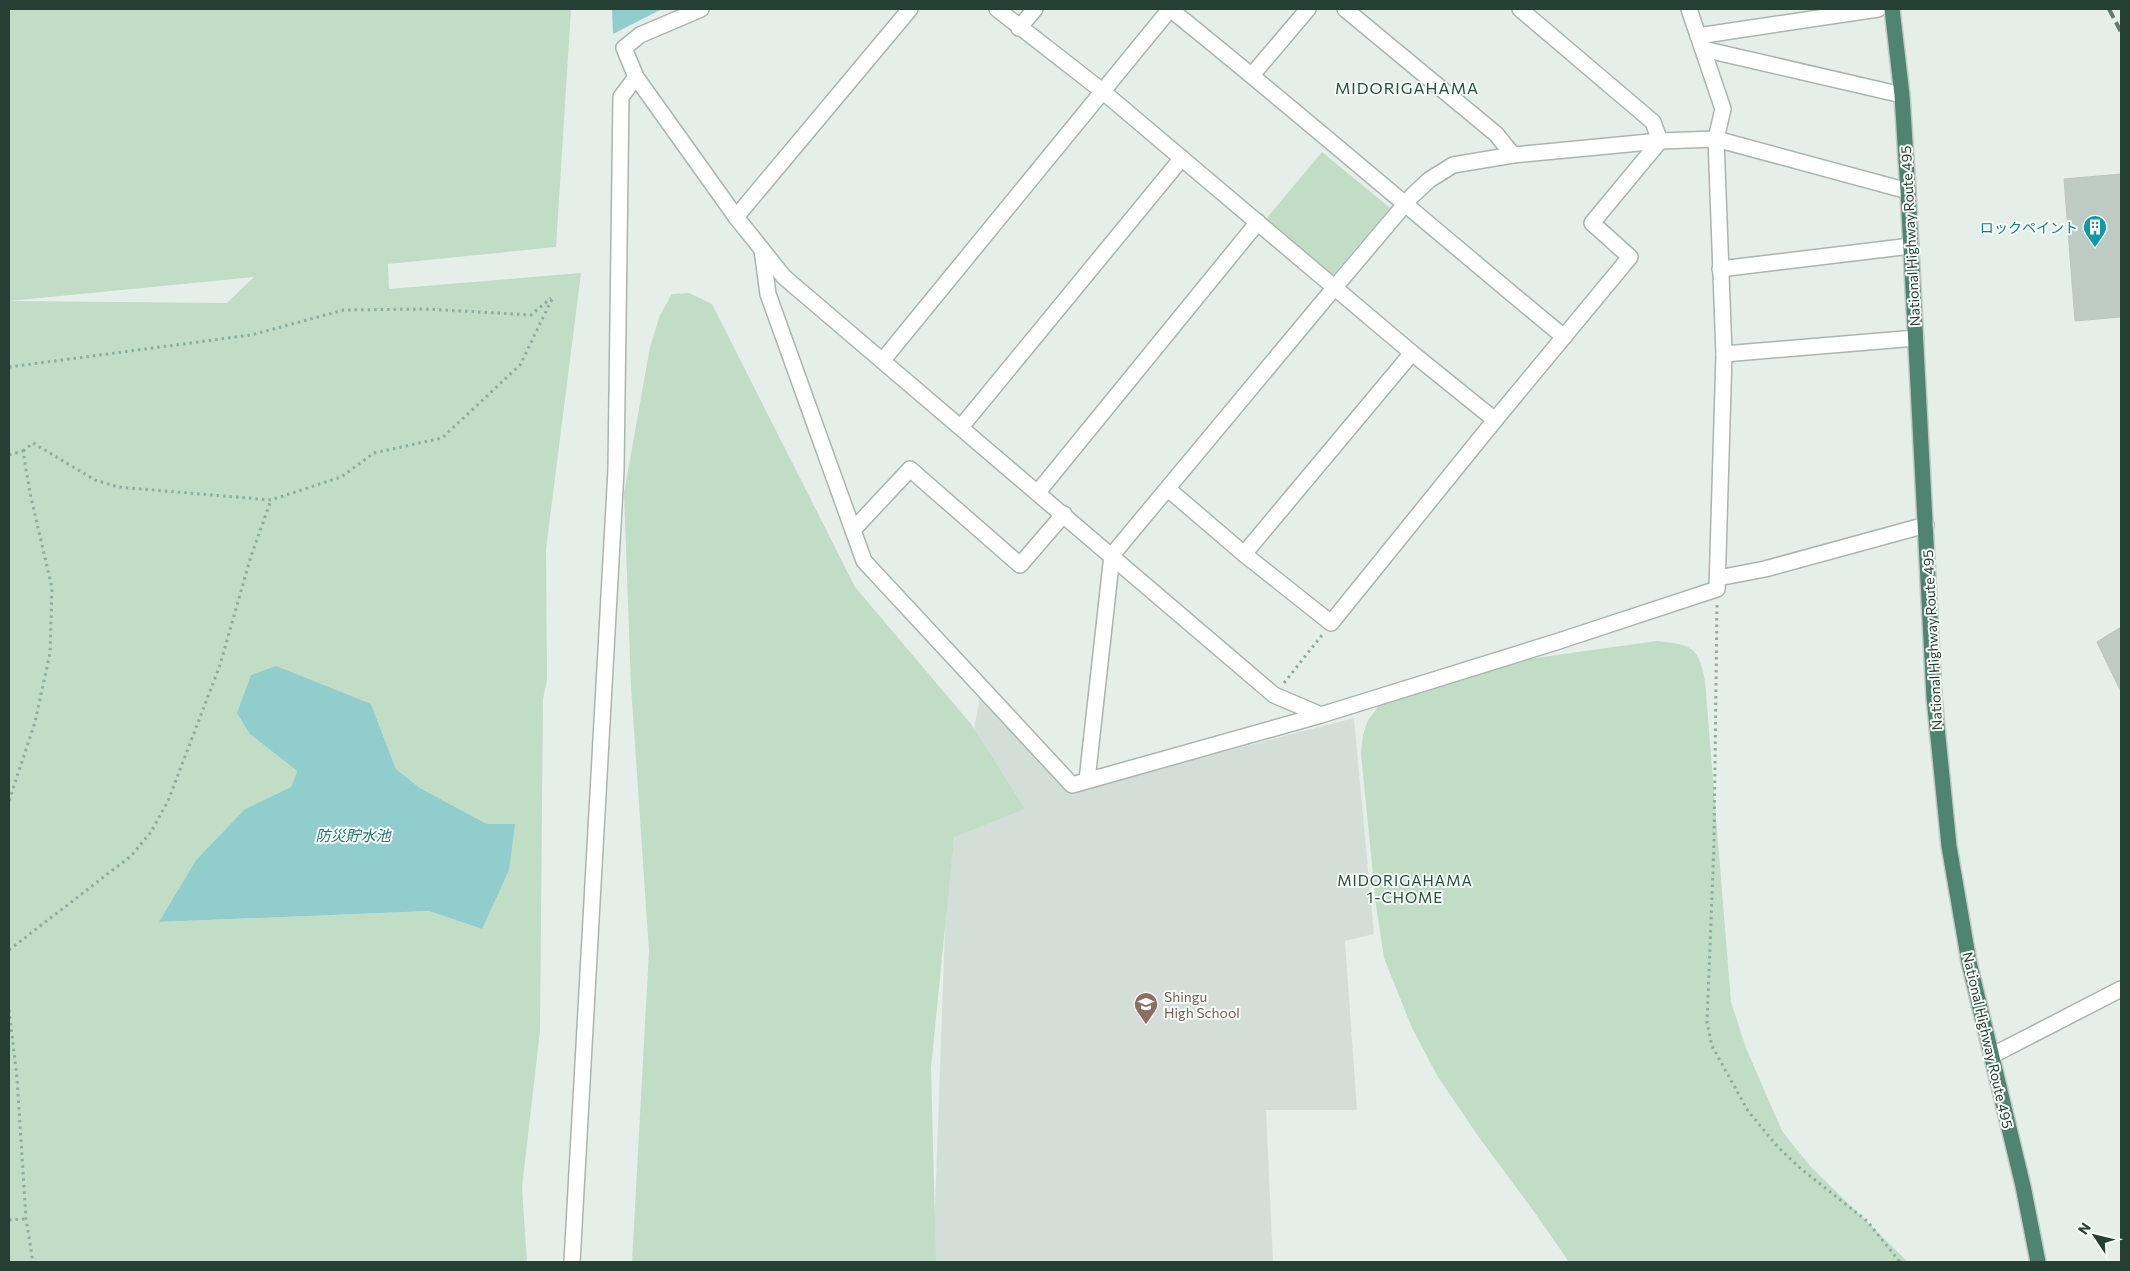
<svg xmlns="http://www.w3.org/2000/svg" width="2130" height="1271" font-family="Commissioner,'Noto Sans JP',sans-serif">
<style>
.built{fill:#d4ded8}
.green{fill:#c1ddc5;fill-rule:evenodd}
.water{fill:#92cdce}
.building{fill:#becbc5;stroke:#b9c7bf}
.lines{fill:none;stroke-linecap:round;stroke-linejoin:round}
.minor-casing{stroke:#a9b6af;stroke-width:18}
.tertiary-casing{stroke:#a9b6af;stroke-width:18}
.trunk-casing{stroke:#c2c9c6;stroke-width:18}
.path{stroke:#89af9e;stroke-width:3;stroke-dasharray:2.5 4;stroke-linecap:butt}
.minor{stroke:#fff;stroke-width:15}
.tertiary{stroke:#fff;stroke-width:15}
.trunk{stroke:#508472;stroke-width:15}
.rail{stroke:#617a70;stroke-width:4;stroke-dasharray:10 5;stroke-linecap:butt}
.labels{text-anchor:middle;dominant-baseline:central;stroke-width:4;stroke-linejoin:round;paint-order:stroke}
.culture-label{font-size:14px;fill:#0d838f;stroke:#f6faf8;text-anchor:end}
.street-label{font-size:14px;fill:#263f35;stroke:#f6faf8}
.education-label{font-size:14px;fill:#785e54;stroke:#f6faf8;text-anchor:start}
.water-label{font-size:15px;font-style:italic;fill:#237477;stroke:#f6faf8}
.neighbourhood-label{font-size:15px;letter-spacing:1px;fill:#23503f;stroke:#f6faf8}
.quarter-label{font-size:16px;letter-spacing:1px;fill:#23503f;stroke:#f6faf8}
</style>
<rect width="100%" height="100%" fill="#e6eee9"/>
<path class="built" d="M982,686L1068,792L1354,718L1374,934L1345,941L1357,1110H1266L1273,1262H933L947,875Z"/>
<g class="green">
<path d="M9,9H571L556,247L388,264L389,289L581,273L546,549L547,680L543,699L540,1031L522,1187L527,1262H9V301L227,303L254,277L9,301ZM371,704L396,769L420,788L487,824H515L482,929L429,911L160,922L196,860L245,809L291,787L297,771L250,734Z"/>
<path d="M1322,152L1390,208L1333,275L1266,219Z"/>
<path d="M689,293L712,304L855,587L971,724L1025,809L954,837L931,1068L936,1262H632L649,951L631,686L624,493L650,347L660,315L672,294Z"/>
<path d="M1657,641C1691,645 1698,645 1705,681L1731,1002L1746,1048L1782,1131L1811,1167L1908,1262H1569L1535,1213L1478,1136L1438,1077L1412,1028L1384,958L1376,905L1361,754L1363,735L1368,720L1389,692L1412,678L1449,670Z"/>
</g>
<g class="water">
<path d="M612,9H662L613,34Z"/>
<path d="M276,666L371,704L396,769L420,788L487,824H515L509,870L482,929L429,911L159,922L196,860L245,809L291,787L297,771L250,734L237,713L251,675Z"/>
</g>
<g class="building">
<path d="M2121,174V317L2075,321L2064,179Z"/>
<path d="M2121,627V692L2097,642Z"/>
</g>
<g class="lines">
<g class="minor-casing">
<g id="minor">
<path d="M701,9L640,35L624,48L636,77L736,217L784,277L1274,695L1321,715L1556,642L1717,589L1724,354L1716,139L1723,109L1689,9"/>
<path d="M997,9L1101,90L1412,353L1495,420"/>
<path d="M1170,9C1303,116 1432,228 1564,337"/>
<path d="M1345,9L1496,134L1513,155"/>
<path d="M1520,9L1653,122L1660,141"/>
<path d="M1019,28L1035,9"/>
<path d="M1698,36L1878,9"/>
<path d="M1703,49L1902,95"/>
<path d="M1252,75L1308,9"/>
<path d="M736,217L910,9"/>
<path d="M762,250L768,294L864,561L1072,785L1321,715"/>
<path d="M1720,269L1911,246"/>
<path d="M1724,354L1916,338"/>
<path d="M883,360L1170,9"/>
<path d="M961,427L1182,158"/>
<path d="M1168,489L1244,554L1331,623L1495,420L1630,257L1592,223L1660,141"/>
<path d="M1038,492L1258,222"/>
<path d="M853,530L910,469L1020,565L1064,514"/>
<path d="M1244,554L1412,353"/>
<path d="M1718,578L1765,569L1926,525"/>
<path d="M1087,780L1112,555L1335,287L1412,196L1429,180L1453,165L1513,155L1660,141L1716,139L1908,191"/>
<path d="M572,1262L616,470L621,97L636,77"/>
</g>
</g>
<g class="tertiary-casing">
<path id="tertiary" d="M1991,1056L2121,989"/>
</g>
<g class="trunk-casing">
<path id="trunk" d="M1892,9L1902,95L1908,191L1934,697L1949,846L1969,962L2023,1186L2038,1262"/>
</g>
<g class="path">
<path d="M9,367L251,335L344,310L426,309L531,315L551,298"/>
<path d="M23,451L33,443L95,480L118,487L271,500L341,477L374,453L442,438L520,365L553,297"/>
<path d="M9,455L23,451L30,493L52,588L50,653L35,722L9,801"/>
<path d="M1717,605L1714,844L1707,1023L1712,1046L1748,1111L1777,1146L1800,1168L1867,1221L1900,1262"/>
<path d="M1284,683L1322,635"/>
<path d="M9,950L131,856L151,832L168,801L220,665L251,556L271,500"/>
<path d="M9,1010L17,1078L26,1219L33,1262"/>
<path d="M9,1220L26,1219"/>
</g>
<use href="#minor" class="minor"/>
<use href="#tertiary" class="tertiary"/>
<use href="#trunk" class="trunk"/>
<path class="rail" d="M2109,9L2121,32"/>
</g>
<defs>
<g id="building-pin" transform="scale(1.25)"><path d="M0 17L-7.5 6A9.5 9.5 0 1 1 7.5 6Z" fill="#0f9aa8" stroke="#f6faf8"/><path d="M-4-6H4V6H1V3H-1V6H-4ZM-2.5-4.3h1.7v1.8h-1.7ZM.8-4.3h1.7v1.8H.8ZM-2.5-1h1.7V.8h-1.7ZM.8-1h1.7V.8H.8Z" fill="#fff"/></g>
<g id="school-pin" transform="scale(1.25)"><path d="M0 17L-7.5 6A9.5 9.5 0 1 1 7.5 6Z" fill="#8d6e63" stroke="#f6faf8"/><path d="M0-5L7-2L0 1L-7-2ZM-4 1L0 2.5L4 1V4Q0 6-4 4Z" fill="#fff"/></g>
</defs>
<g fill-rule="evenodd">
<use href="#building-pin" x="2095" y="227"/>
<use href="#school-pin" x="1146" y="1004"/>
</g>
<g class="labels">
<g class="culture-label">
<text x="2078" y="227">ロックペイント</text>
</g>
<g class="street-label">
<text transform="translate(1910 236) rotate(-93)">National Highway Route 495</text>
<text transform="translate(1932 640) rotate(-93)">National Highway Route 495</text>
<text transform="translate(1988 1040) rotate(77)">National Highway Route 495</text>
</g>
<g class="education-label">
<text x="1164" y="996">Shingu<tspan x="1164" dy="16">High School</tspan></text>
</g>
<g class="water-label">
<text x="353" y="835">防災貯水池</text>
</g>
<g class="neighbourhood-label">
<text x="1405" y="880">MIDORIGAHAMA<tspan x="1405" dy="17">1-CHOME</tspan></text>
</g>
<g class="quarter-label">
<text x="1407" y="87">MIDORIGAHAMA</text>
</g>
</g>
<rect width="2130" height="1271" fill="none" stroke="#263f35" stroke-width="20"/>
<g transform="translate(2095 1236) rotate(305)" stroke="#f6faf8" stroke-width="4" paint-order="stroke">
<path d="M0-4L9 19L0 12L-9 19Z" fill="#263f35"/>
<text y="-8" font-size="14" font-weight="bold" text-anchor="middle" fill="#263f35">N</text>
</g>
</svg>
